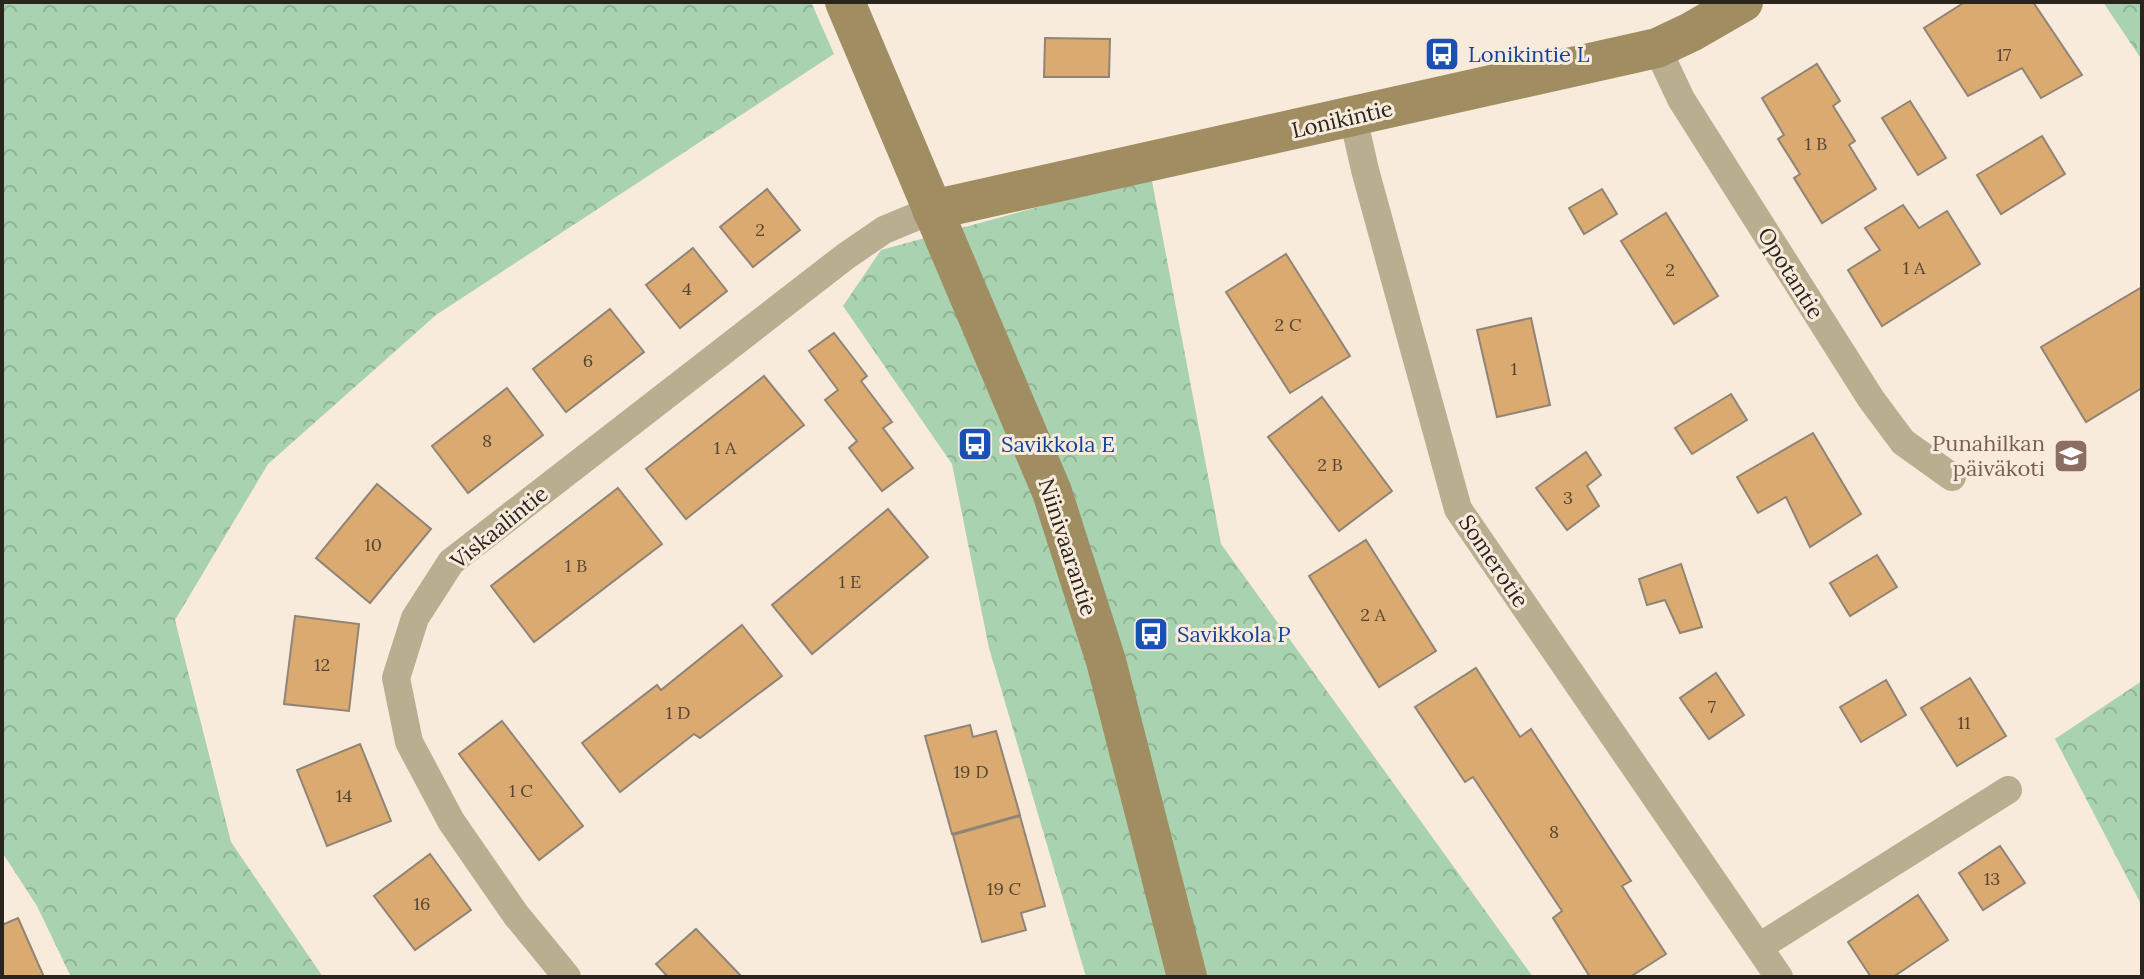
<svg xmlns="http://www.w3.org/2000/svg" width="2144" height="979" font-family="Lora,serif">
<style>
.forest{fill:url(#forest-crowns)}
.building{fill:#dbaa70;stroke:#908476;stroke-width:2}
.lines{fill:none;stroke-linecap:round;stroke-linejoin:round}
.street{stroke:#b9ae90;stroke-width:28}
.secondary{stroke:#a08e62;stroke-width:40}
.labels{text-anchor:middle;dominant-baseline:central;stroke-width:6;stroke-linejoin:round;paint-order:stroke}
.number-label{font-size:18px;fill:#564632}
.transit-label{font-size:22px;fill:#164399;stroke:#f9ebdc;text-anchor:start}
.street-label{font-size:22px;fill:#29241e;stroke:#f9ebdc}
.education-label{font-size:22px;fill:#785e54;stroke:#f9ebdc;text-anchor:end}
</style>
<defs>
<pattern id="forest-crowns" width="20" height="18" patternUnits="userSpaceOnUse" patternTransform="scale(2)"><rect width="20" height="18" fill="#a8d2b0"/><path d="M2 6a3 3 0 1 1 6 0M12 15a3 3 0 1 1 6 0" fill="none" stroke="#91b497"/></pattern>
</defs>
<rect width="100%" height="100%" fill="#f9ebdc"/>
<g class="forest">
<path d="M2,2H811L834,54L436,315L268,464L175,620L231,842L323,977H71L37,906L2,852Z"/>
<path d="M2103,2H2142V60Z"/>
<path d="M1151,176L1221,544L1533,977H1086L989,648L952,464L843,306L881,250Z"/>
<path d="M2142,681V906L2055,739Z"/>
</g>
<g class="building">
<path d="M1965,2H2033L2082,75L2041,98L2022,68L1968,96L1924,28Z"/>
<path d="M1045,38L1110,39L1109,77H1044Z"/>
<path d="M1817,64L1840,101L1833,106L1855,141L1849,145L1876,189L1822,223L1794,178L1800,174L1778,139L1784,135L1762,98Z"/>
<path d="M1910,101L1946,158L1918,175L1882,118Z"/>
<path d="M2042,136L2065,174L2001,214L1977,175Z"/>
<path d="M767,189L800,230L753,267L720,227Z"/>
<path d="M1602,189L1617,214L1584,234L1569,208Z"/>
<path d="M1903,205L1919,228L1947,211L1980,264L1882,326L1848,270L1880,250L1865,228Z"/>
<path d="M1666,213L1718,296L1674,324L1621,241Z"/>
<path d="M693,248L727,291L680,328L646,285Z"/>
<path d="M1286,254L1350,356L1290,393L1226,292Z"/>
<path d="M2142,287V388L2086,422L2041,347Z"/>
<path d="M610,309L644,352L566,412L533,369Z"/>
<path d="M1531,318L1550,405L1497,417L1477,330Z"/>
<path d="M834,333L867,376L861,381L892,422L883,428L913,468L882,491L849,448L857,441L825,400L838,390L809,351Z"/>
<path d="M764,376L804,425L686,519L646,469Z"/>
<path d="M507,388L543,435L468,493L432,446Z"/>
<path d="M1731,394L1747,420L1692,454L1675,428Z"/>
<path d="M1322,397L1392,491L1339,531L1268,437Z"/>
<path d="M1813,433L1861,514L1810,547L1786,497L1758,513L1737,477Z"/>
<path d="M1586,452L1601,475L1587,486L1599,506L1567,530L1536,488Z"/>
<path d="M377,484L431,529L370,603L316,558Z"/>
<path d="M618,488L662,544L534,642L491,586Z"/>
<path d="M888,509L928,557L812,654L772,605Z"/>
<path d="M1366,540L1436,651L1379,687L1309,576Z"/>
<path d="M1877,555L1897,587L1850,616L1830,583Z"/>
<path d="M1681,564L1702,627L1680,633L1665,600L1647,605L1639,579Z"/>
<path d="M295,616L359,624L349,711L284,704Z"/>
<path d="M742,625L782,676L700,738L694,734L620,792L582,743L657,685L661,690Z"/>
<path d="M1476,668L1520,737L1531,729L1631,881L1622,886L1666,954L1630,977H1590L1553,918L1562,911L1473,777L1465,782L1415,707Z"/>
<path d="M1716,673L1744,715L1709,739L1680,698Z"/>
<path d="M1970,678L2006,736L1957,766L1921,708Z"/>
<path d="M1886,680L1906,715L1861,742L1840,707Z"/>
<path d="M502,721L583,826L539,860L459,754Z"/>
<path d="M970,725L973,737L996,731L1020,815L952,834L925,736Z"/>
<path d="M360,744L391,821L327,846L297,770Z"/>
<path d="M1020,816L1045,906L1021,913L1026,930L982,942L953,835Z"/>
<path d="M2000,846L2025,883L1983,910L1959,873Z"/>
<path d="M430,854L471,910L415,950L374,896Z"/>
<path d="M1918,895L1948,940L1893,977H1871L1848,942Z"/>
<path d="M18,918L44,977H2V925Z"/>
<path d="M696,929L742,977H668L656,964Z"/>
</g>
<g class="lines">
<g class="street">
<path d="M1657,48L1681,99L1871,399L1903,442L1952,477"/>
<path d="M1353,117L1365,170L1458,509L1779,977"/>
<path d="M1759,947L2008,790"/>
<path d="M567,977L516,915L451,821L409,742L396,678L415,618L451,562L846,256L884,230L932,210"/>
</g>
<g class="secondary">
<path d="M845,2L1052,492L1106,661L1187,977"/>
<path d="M932,210L1657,48L1691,32L1743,2"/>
</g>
</g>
<defs>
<g id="bus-square" transform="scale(1.8)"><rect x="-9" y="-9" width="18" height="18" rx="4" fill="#1a4fb4" stroke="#f9ebdc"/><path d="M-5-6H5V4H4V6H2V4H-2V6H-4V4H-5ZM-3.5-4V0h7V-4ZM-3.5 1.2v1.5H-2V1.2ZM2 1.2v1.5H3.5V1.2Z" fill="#fff"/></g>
<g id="school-square" transform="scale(1.8)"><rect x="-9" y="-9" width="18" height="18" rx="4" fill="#8d6e63" stroke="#f9ebdc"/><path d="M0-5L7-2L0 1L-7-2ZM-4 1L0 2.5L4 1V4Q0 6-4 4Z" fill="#fff"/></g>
</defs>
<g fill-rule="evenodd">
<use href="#bus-square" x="1442" y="54"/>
<use href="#bus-square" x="975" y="444"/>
<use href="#school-square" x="2071" y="456"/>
<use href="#bus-square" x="1151" y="634"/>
</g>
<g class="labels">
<g class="number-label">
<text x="2004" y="54">17</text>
<text x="1816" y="143">1 B</text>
<text x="760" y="229">2</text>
<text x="1914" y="267">1 A</text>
<text x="1670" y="269">2</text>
<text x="687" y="288">4</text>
<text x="1288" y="324">2 C</text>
<text x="588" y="360">6</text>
<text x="1514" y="368">1</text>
<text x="487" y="440">8</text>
<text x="725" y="447">1 A</text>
<text x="1330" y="464">2 B</text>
<text x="1568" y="497">3</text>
<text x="373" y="544">10</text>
<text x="576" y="565">1 B</text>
<text x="850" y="581">1 E</text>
<text x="1373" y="614">2 A</text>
<text x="322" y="664">12</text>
<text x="1712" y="706">7</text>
<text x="678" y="712">1 D</text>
<text x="1964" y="722">11</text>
<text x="971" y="771">19 D</text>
<text x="521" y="790">1 C</text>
<text x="344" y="795">14</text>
<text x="1554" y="831">8</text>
<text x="1992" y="878">13</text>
<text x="1004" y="888">19 C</text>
<text x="422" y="903">16</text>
</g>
<g class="transit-label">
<text x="1468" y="54">Lonikintie L</text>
<text x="1001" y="444">Savikkola E</text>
<text x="1177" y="634">Savikkola P</text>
</g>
<g class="street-label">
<text transform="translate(1342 119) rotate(-13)">Lonikintie</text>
<text transform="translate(1791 273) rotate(58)">Opotantie</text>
<text transform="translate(499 527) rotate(-39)">Viskaalintie</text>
<text transform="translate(1068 547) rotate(72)">Niinivaarantie</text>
<text transform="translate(1494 561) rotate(56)">Somerotie</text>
</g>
<g class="education-label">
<text x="2045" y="443">Punahilkan<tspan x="2045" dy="25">päiväkoti</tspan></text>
</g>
</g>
<rect width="2144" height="979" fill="none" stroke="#29241e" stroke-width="8"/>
</svg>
